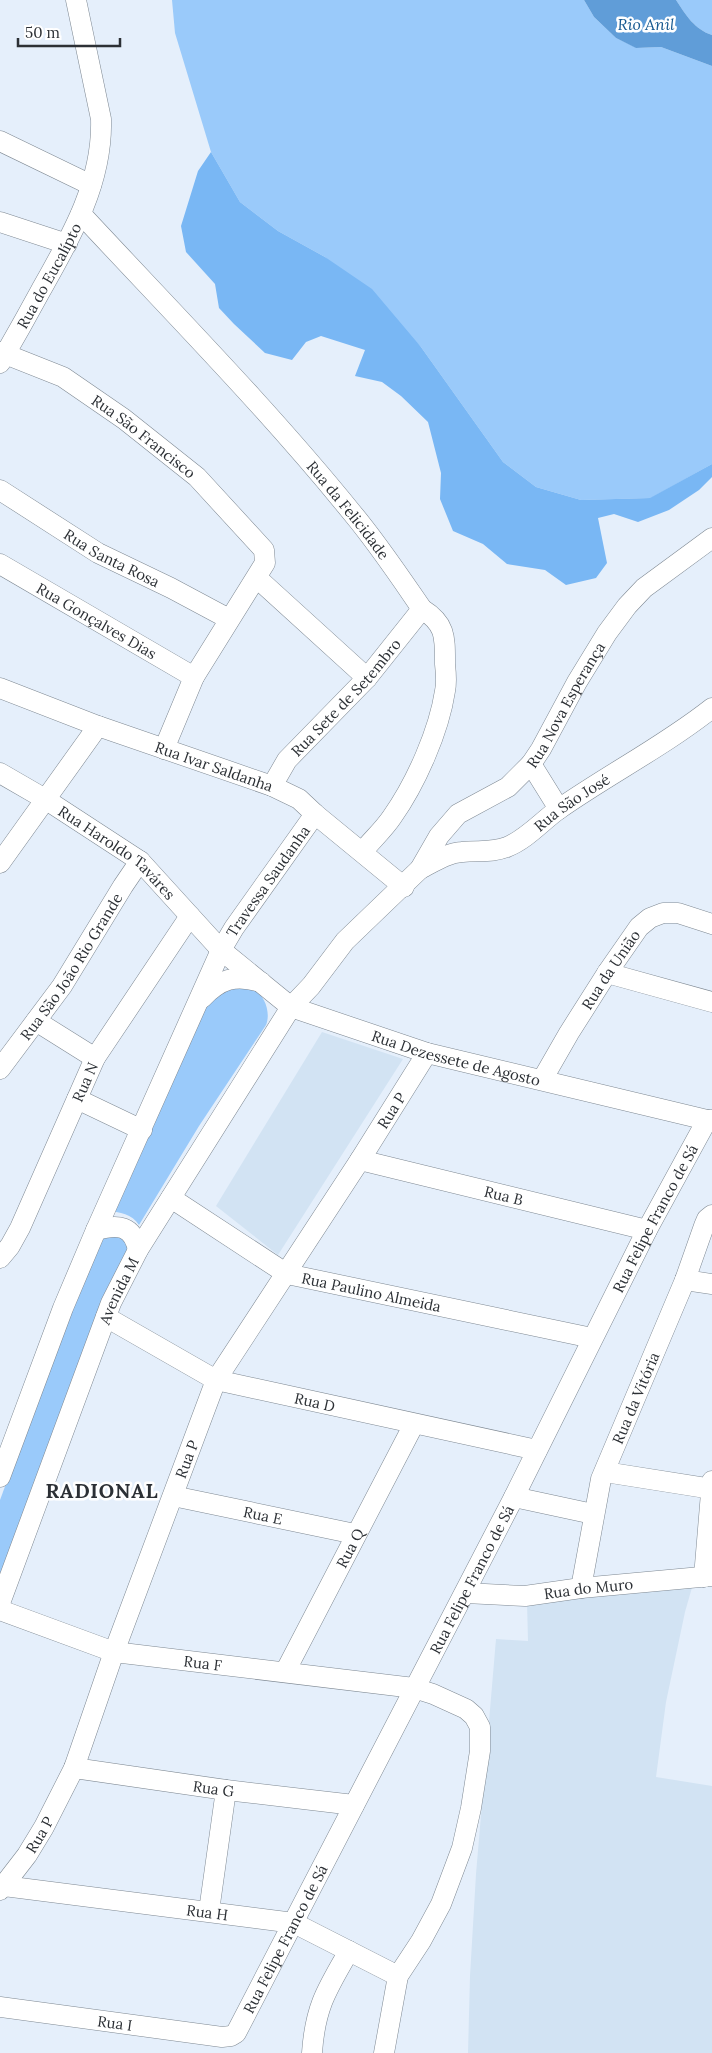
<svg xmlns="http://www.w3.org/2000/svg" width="712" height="2053" font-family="Lora,serif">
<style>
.built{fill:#d2e3f3}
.green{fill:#9acafa}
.forest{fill:#79b7f4}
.water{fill:#609dd8}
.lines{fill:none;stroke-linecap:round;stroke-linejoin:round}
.minor-casing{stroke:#7e8892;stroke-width:21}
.minor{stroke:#fff;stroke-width:20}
.labels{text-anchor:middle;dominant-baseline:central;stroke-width:5;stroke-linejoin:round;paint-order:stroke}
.street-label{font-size:15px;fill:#2c3035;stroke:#fff}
.water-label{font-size:16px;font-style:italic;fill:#175990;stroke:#fff}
.district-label{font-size:20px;font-weight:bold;letter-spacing:1px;fill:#2c3035;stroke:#fff}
</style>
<rect width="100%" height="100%" fill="#e5effb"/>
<g class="built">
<path d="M322,1032L403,1059L278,1255L216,1206Z"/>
<path d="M693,1584L685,1612L666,1702L656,1777L712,1786V2053H468L470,1976L476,1874L496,1639L528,1641L527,1602Z"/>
</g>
<g class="green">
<path d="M172,0H584L594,17L616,38L637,48L661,47L712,66V464L651,498L581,500L536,487L503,462L421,347L325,257L278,231L240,202L211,152L175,33Z"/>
<path d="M676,0H712V35C694,29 686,15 676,0Z"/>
<path d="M228,983C236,985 246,986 253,989C265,995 271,1013 266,1025L199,1126L139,1225C132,1214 120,1212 107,1211L209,1000Z"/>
<path d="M115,1236L122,1238L132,1247L0,1581V1500L73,1303L102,1238Z"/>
</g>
<path class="forest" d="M211,152L240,202L278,231L325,257L372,289L421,347L503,462L536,487L581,500L650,498L712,464V477L699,490L669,510L638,522L614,514L598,518L607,563L596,578L566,585L545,570L507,564L483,544L453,531L440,499L441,473L428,422L401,396L382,382L355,376L365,350L321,336L306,342L292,360L265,353L234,324L219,308L215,284L186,252L181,226L198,171Z"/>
<path class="water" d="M584,0H676C686,15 694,29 712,35V66L661,47L636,48L616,38L594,17Z"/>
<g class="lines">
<g class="minor-casing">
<g id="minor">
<path d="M0,141L91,185"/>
<path id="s1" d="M81,214C173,313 268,409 353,514C378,544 400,577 422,609C446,624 445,637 445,664C446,673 447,682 445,691C439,731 416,783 392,817C384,829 372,840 363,851"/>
<path d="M0,222L67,244"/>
<path id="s2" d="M0,352L63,377L124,419L197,477L264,550L265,563L194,677L164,749"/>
<path id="s3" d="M0,363C14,339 28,314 41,290C71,237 103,182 101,119L76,0"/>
<path id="s4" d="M0,490L98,553L171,588L229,619"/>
<path id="s5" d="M0,564L194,677"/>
<path d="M257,578L367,678"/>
<path id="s6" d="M0,688L98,726L272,786L299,799L315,814L404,887"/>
<path d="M531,764L559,809"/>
<path id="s7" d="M0,773L45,799L140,861L221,950L291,1007L427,1053L707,1120H712"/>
<path id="s8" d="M272,786L287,760L367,678L422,609"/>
<path d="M0,863L98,726"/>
<path id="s9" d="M420,869C434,862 447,853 462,852C477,850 493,853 507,847C527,839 542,821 559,809C609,774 664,746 712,708"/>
<path d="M607,973L712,1002"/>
<path d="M202,998C220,979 235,974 261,982"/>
<path d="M36,1021L95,1058"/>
<path id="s10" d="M0,1069L62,986L123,886L140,861"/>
<path id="s11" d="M542,1080L569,1033L607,973L639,927L650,918L663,913H678L712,924"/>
<path d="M77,1099L142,1130"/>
<path id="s12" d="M360,1160L647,1230"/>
<path id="s13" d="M171,1198L287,1274L592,1338"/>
<path d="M96,1230C118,1224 133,1225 138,1250"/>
<path id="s14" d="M0,1258L10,1246L20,1228L95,1058L190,916"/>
<path d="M685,1280L712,1284"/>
<path id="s15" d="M106,1317L216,1380L537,1450"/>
<path d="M605,1472L712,1489"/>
<path id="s16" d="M0,1477L63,1308L96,1230L221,950L234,928L315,814"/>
<path id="s17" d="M173,1496L355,1534"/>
<path d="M514,1497L593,1514"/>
<path d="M704,1577L712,1481"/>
<path id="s18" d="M581,1588L601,1479L685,1280L704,1226L707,1219L712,1215"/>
<path id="s19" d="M465,1593L525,1596L581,1588L712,1576"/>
<path id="s20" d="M0,1603L111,1303L138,1250L291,1007L311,986L345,941L420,869L439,836L458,814L508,787L531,764L541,749L577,682L607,633L627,606L644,588L712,538"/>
<path id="s21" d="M0,1610L114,1652L414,1688L433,1694L466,1709L474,1716L480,1727V1751L471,1808L462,1848L441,1904L421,1941L398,1976L384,2053"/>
<path id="s22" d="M285,1672L414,1424"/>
<path id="s23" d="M74,1768L226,1790L354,1805"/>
<path id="s24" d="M4,1886L294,1923L398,1976"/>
<path id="s25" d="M0,1890L27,1855L44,1827L74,1768L114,1652L216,1380L360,1160L427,1053"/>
<path d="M209,1911L226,1790"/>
<path id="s26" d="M0,2007L222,2037L231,2036L236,2033L514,1497L647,1230L707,1120"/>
<path d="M312,2053C315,2007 327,1989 349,1951"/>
</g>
</g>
<use href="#minor" class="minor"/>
</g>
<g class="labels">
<g class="street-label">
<text stroke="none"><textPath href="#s3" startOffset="100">Rua do Eucalípto</textPath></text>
<text stroke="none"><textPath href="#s2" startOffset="168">Rua São Francisco</textPath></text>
<text stroke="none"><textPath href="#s1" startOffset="399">Rua da Felicidade</textPath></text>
<text stroke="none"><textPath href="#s4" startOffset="131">Rua Santa Rosa</textPath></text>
<text stroke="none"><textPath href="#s5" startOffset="112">Rua Gonçalves Dias</textPath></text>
<text stroke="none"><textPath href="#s8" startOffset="116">Rua Sete de Setembro</textPath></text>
<text stroke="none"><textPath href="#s20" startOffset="1081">Rua Nova Esperança</textPath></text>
<text stroke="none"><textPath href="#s6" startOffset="228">Rua Ivar Saldanha</textPath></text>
<text stroke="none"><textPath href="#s9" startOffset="170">Rua São José</textPath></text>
<text stroke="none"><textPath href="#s7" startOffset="142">Rua Haroldo Taváres</textPath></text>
<text stroke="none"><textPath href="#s16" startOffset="655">Travessa Saudanha</textPath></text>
<text stroke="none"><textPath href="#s10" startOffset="125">Rua São João Rio Grande</textPath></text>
<text stroke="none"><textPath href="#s11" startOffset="130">Rua da União</textPath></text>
<text stroke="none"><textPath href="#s7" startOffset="549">Rua Dezessete de Agosto</textPath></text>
<text stroke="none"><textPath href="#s14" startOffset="196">Rua N</textPath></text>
<text stroke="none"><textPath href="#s25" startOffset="878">Rua P</textPath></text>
<text stroke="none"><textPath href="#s12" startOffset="148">Rua B</textPath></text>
<text stroke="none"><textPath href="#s26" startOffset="1155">Rua Felipe Franco de Sá</textPath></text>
<text stroke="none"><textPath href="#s20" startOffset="334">Avenida M</textPath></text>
<text stroke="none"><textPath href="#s13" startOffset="225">Rua Paulino Almeida</textPath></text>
<text stroke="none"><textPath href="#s18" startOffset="199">Rua da Vitória</textPath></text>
<text stroke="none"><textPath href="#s15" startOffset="228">Rua D</textPath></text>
<text stroke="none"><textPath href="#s25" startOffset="472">Rua P</textPath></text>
<text stroke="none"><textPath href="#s17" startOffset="92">Rua E</textPath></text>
<text stroke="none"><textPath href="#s22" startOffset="140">Rua Q</textPath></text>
<text stroke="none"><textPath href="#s26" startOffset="750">Rua Felipe Franco de Sá</textPath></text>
<text stroke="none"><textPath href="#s19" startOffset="124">Rua do Muro</textPath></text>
<text stroke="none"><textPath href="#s21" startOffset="211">Rua F</textPath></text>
<text stroke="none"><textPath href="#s23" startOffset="141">Rua G</textPath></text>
<text stroke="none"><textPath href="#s25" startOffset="68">Rua P</textPath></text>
<text stroke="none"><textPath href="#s24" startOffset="205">Rua H</textPath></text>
<text stroke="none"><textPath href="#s26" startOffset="345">Rua Felipe Franco de Sá</textPath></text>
<text stroke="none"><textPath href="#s26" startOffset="116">Rua I</textPath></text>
</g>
<g class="water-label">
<text x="646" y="24">Rio Anil</text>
</g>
<g class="district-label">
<text x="102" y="1490">RADIONAL</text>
</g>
</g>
<path d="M18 38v8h102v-8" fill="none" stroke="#2c3035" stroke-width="2.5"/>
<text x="25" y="38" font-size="15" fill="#2c3035" stroke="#ffffff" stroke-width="4" paint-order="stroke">50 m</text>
</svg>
